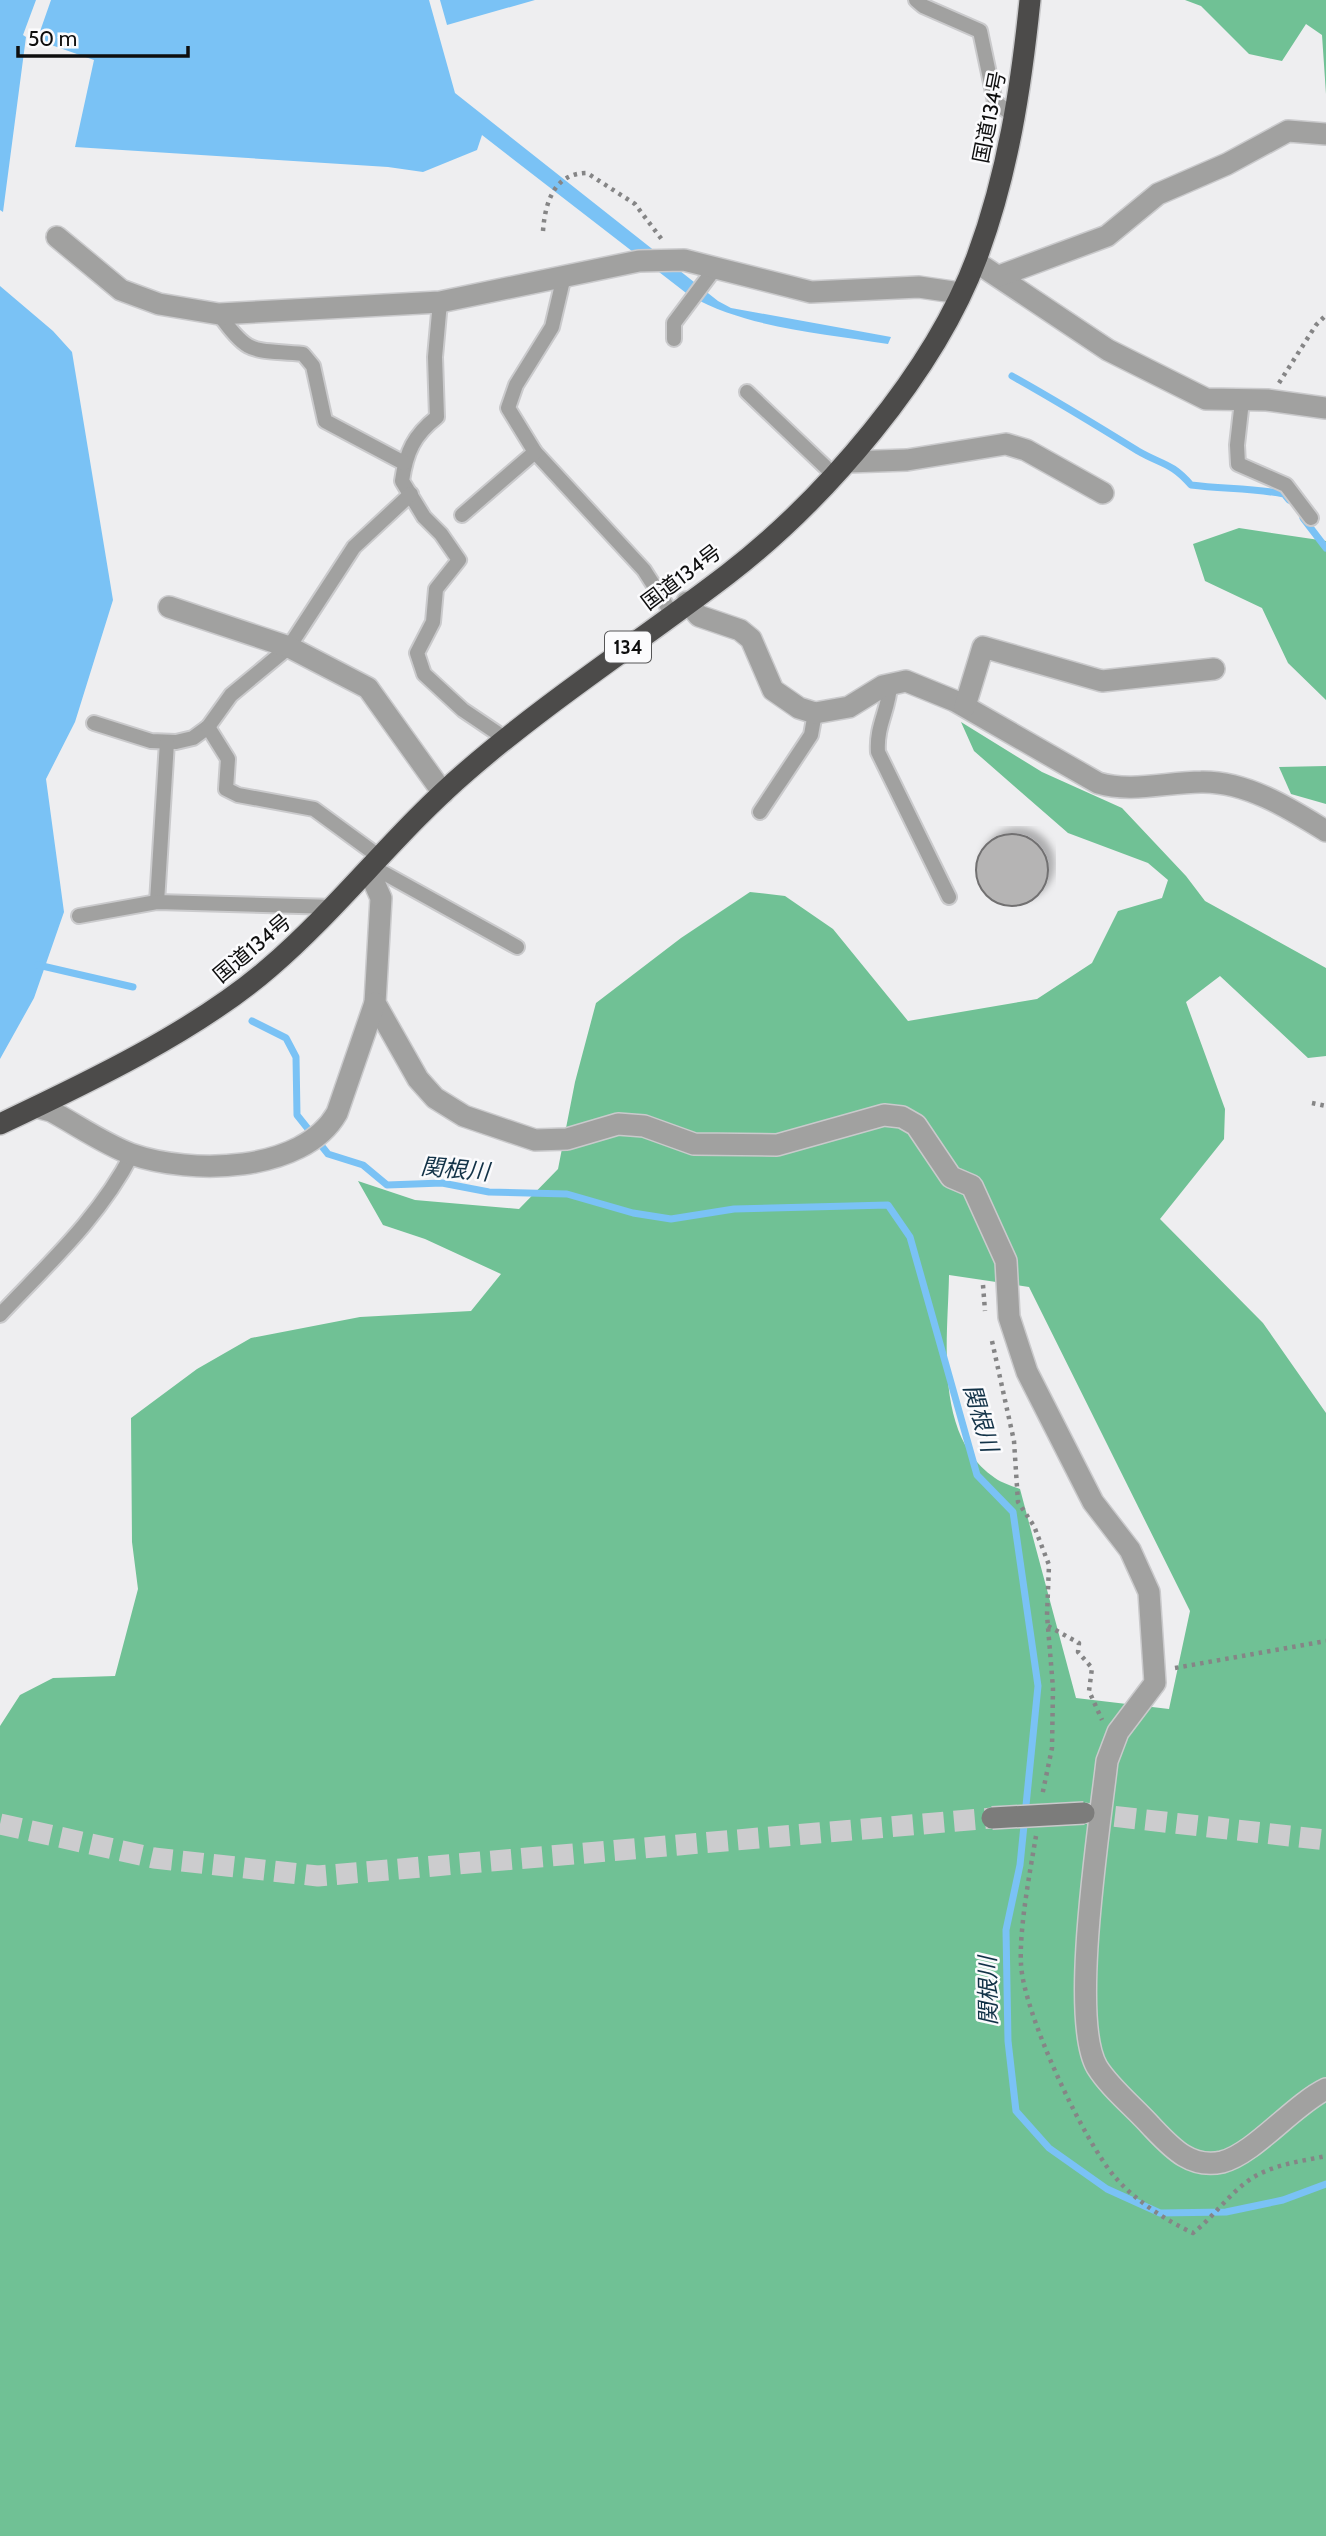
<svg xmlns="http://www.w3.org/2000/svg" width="1326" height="2536" font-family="Cabin,'Noto Sans JP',sans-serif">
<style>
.forest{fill:#70c195;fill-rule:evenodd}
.water{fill:#7ac2f5}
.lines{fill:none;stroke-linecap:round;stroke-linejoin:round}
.stream{stroke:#7ac2f5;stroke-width:7}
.building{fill:#b5b4b4;stroke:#717071;stroke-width:2;filter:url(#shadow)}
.secondary-tunnel{stroke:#ccccce;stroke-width:21;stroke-dasharray:21 10;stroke-linecap:butt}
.lane-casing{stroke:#cacacc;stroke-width:18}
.street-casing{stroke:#cacacc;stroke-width:24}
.highway-casing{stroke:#cacacc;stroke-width:24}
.path{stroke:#858586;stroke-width:4.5;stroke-dasharray:3.5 5;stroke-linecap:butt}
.lane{stroke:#a1a1a0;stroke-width:14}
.street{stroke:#a1a1a0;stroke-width:21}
.highway{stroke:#4c4b4a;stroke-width:21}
.secondary-bridge-casing{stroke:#cacacc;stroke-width:24;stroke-linecap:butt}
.secondary-bridge{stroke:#7c7c7b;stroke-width:21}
.labels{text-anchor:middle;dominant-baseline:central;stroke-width:5;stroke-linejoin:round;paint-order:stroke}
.shield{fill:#fbfbfd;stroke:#555556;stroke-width:2}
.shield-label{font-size:19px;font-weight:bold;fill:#0e0e0e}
.street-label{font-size:21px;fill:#0e0e0e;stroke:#fbfbfd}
.water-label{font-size:23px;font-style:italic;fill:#123247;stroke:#fbfbfd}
</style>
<defs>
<filter id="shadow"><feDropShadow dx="6" dy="-6" stdDeviation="3.5" flood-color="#0004"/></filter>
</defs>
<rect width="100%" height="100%" fill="#eeeef0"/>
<g class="forest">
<path d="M1185,0H1326V94L1322,35L1306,24L1282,61L1249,54L1201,6Z"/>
<path d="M1239,528L1326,541V700L1288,663L1262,608L1205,581L1193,544Z"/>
<path d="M961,722L1042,772L1122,808L1186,876L1205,901L1326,968V1056L1308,1058L1220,976L1186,1002L1225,1109L1224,1139L1160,1219L1263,1323L1326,1413V2536H0V1726L20,1695L53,1678L115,1676L138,1589L132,1542L131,1418L197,1369L251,1338L360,1317L471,1311L501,1274L425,1239L383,1225L358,1181L415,1200L519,1209L558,1169L575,1082L596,1003L681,938L750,892L785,896L833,929L908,1021L1037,999L1092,963L1118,911L1162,898L1168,880L1148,863L1068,833L974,751ZM949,1275L1029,1287L1190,1611L1169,1709L1076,1698L1020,1489C1012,1486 1002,1483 995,1478C933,1436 948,1339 949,1275Z"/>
<path d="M1326,766V804L1291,794L1279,767Z"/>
</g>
<g class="water">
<path d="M0,0H36L23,35L26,37L3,212L0,210Z"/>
<path d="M51,0H429L455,93L718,301L731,308L891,337L888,344C822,333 750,329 690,296L482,135L477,150L423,172L388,167L75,147L94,60L37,40Z"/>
<path d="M440,0H535L447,25Z"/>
<path d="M0,286L53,331L72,352L113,600L75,722L46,779L64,912L34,998L0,1059Z"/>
</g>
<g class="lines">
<g class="stream">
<path d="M1012,376C1055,400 1096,425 1138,451C1162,465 1171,462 1191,485C1223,489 1252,488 1284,494L1289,500"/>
<path d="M1303,518L1326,548"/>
<path d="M38,965L133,987"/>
<path d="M252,1021L286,1038L296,1057L297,1115L328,1154L363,1165L387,1185L442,1183L489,1192L567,1194L633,1213L671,1219L734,1209L888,1205L910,1237L977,1475L1013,1512L1038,1686L1020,1865L1006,1930L1008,2041L1016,2111L1049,2148L1107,2189L1160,2213L1226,2212L1283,2200L1326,2184"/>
</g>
</g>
<circle class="building" cx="1012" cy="870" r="36"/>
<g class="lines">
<g class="secondary-tunnel">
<path d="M1084,1813L1326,1840"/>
<path d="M0,1824L154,1858L318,1876L992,1818"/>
</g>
<g class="lane-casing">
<g id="lane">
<path d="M916,0L923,6L980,31L995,102L1017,118"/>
<path d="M564,276L552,327L516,385L508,408L535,452L644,570L672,614"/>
<path d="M440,302L435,357L437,417C414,435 406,452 402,481L424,517L441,534L459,560L436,589L433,622L417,653L424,674L463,710L506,739"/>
<path d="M219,314C249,357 253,349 303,354L313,366L325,421L404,463"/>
<path d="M674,339V323L716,267"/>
<path d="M747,392L836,477"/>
<path d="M1242,401L1237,445L1238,464L1286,485L1311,518"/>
<path d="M462,515L535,452"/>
<path d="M890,685C889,710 876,725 878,752L949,897"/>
<path d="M94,723L151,741L176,742L193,738L208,727L231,695L289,647L354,547L411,494"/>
<path d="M208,727L228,759L226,789L238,795L314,809L381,858"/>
<path d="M760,812L811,735L815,713"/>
<path d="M373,867L517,947"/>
<path d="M157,902L167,742"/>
<path d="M79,916L157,902L335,907"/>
<path d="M0,1315C48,1264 100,1217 132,1154"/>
</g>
</g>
<g class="street-casing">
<g id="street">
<path d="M57,237L121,290L159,304L219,314L440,302L639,261L684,260L811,292L919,287L960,293"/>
<path d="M976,262L1108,350L1206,399L1267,400L1326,408"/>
<path d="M999,276L1107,236L1158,194L1227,164L1288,131L1326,134"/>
<path d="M848,462L907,460L1006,444L1026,450L1103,493"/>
<path d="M687,602L699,616L740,630L751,639L773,690L799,708L815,713L849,707L883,686L906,681L955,701L1098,783C1131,793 1167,782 1201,782C1246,781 1289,808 1326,831"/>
<path d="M169,607L289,647L368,688L443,793"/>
<path d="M965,706L983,647L1102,681L1214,669"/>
<path d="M369,871L381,898L375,1003L418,1079L435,1098L464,1116L535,1140L567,1139L618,1124L644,1126L694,1144L777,1145L884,1115L902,1117L916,1125L951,1177L972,1186L1006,1261L1009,1317L1027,1372L1093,1502L1130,1550L1149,1592L1155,1683L1118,1732L1107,1761C1100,1824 1069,2019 1097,2067C1110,2088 1134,2107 1151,2126C1171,2147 1190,2169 1222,2162C1254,2154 1293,2105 1326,2089"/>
<path d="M36,1107L51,1111C77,1125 104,1144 131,1154C191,1175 303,1173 337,1113L375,1003"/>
</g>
</g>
<g class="highway-casing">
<path id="highway" d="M0,1124C87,1083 196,1031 269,968C340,907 396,832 467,771C549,700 642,640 728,574C825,499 934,373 977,257C1008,173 1021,88 1030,0"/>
</g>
<g class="path">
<path d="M543,231C545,203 554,173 587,173L635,204L663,241"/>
<path d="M1279,383L1316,325L1326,315"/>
<path d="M1312,1103L1326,1106"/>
<path d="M983,1285L985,1311"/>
<path d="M992,1341L1014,1441L1018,1502L1034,1526L1049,1565L1047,1615L1053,1688L1052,1748L1042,1796"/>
<path d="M1048,1626L1079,1643L1078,1652L1092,1668L1089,1691L1102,1720"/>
<path d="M1175,1668L1326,1641"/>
<path d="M1036,1836C1030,1871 1019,1930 1021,1964C1023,2012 1083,2140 1115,2177C1134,2200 1167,2221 1193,2233C1212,2218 1226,2198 1244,2184C1267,2165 1298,2162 1326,2156"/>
</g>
<use href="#lane" class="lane"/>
<use href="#street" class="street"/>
<use href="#highway" class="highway"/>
<g class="secondary-bridge-casing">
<path id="secondary-bridge" d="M992,1818L1084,1813"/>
</g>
<use href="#secondary-bridge" class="secondary-bridge"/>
</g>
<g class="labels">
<rect class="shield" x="605" y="631.5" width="46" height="31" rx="5"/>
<g class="shield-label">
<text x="628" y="647">134</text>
</g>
<g class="street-label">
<text transform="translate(989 117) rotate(-79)">国道134号</text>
<text transform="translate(681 577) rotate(-37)">国道134号</text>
<text transform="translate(252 948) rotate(-40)">国道134号</text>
</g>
<g class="water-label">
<text transform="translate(455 1169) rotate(5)">関根川</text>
<text transform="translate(981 1418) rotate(74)">関根川</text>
<text transform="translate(988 1991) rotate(-91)">関根川</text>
</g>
</g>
<path d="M18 46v10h170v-10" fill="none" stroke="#0e0e0e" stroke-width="3.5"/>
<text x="28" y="46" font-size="21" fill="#0e0e0e" stroke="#fbfbfd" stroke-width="5" paint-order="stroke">50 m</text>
</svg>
